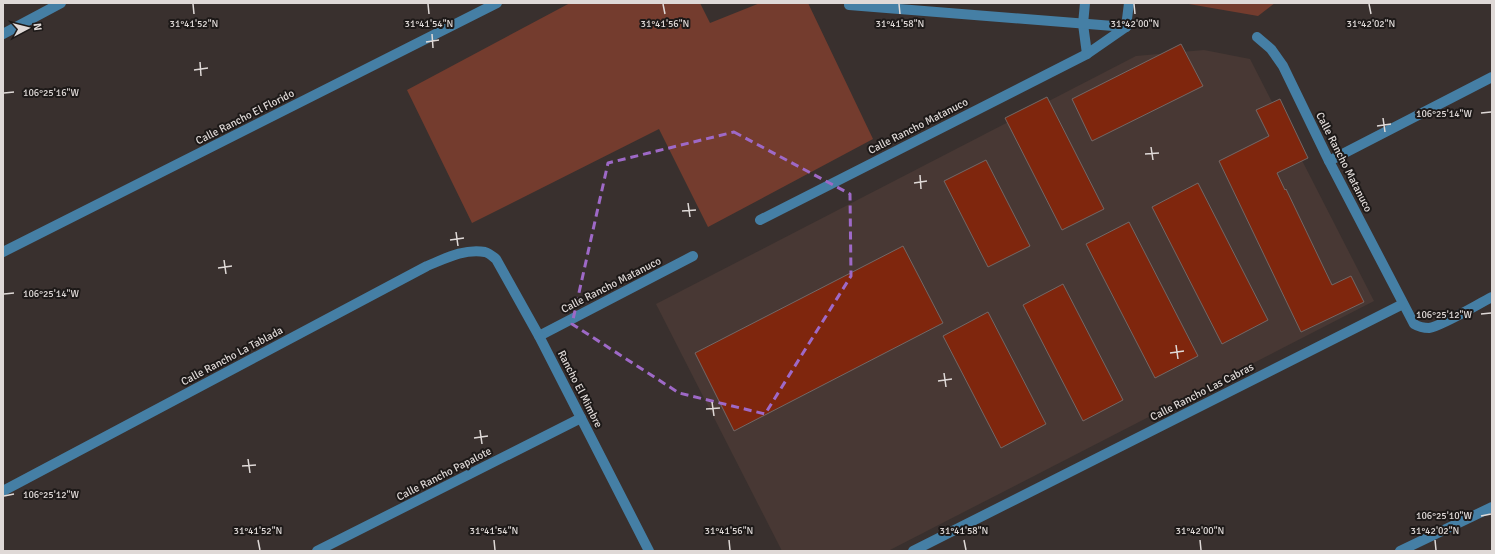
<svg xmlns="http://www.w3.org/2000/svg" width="1495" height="554" font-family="Signika,sans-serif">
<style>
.built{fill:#483834}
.green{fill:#743c2e}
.building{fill:#7f260d;stroke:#736866}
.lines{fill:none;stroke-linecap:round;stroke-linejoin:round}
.minor{stroke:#457fa5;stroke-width:10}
.marked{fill:none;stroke:#9e69c7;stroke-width:3;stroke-dasharray:8 5;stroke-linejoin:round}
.ticks{fill:none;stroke:#dfd9d7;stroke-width:1.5}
.labels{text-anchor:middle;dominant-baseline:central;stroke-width:4;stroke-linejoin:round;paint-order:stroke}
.street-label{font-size:11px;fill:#dfd9d7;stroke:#1d1918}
.ticks-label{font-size:10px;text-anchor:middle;fill:#dfd9d7;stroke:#1d1918;stroke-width:4;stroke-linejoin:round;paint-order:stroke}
</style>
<rect width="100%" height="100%" fill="#39302e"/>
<path class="built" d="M1204,50L1250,59L1374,301L888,551H782L656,304L1136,56Z"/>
<g class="green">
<path d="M570,3H700L710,23L760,3H808L873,139L708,227L659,129L472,223L407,90Z"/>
<path d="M1183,3H1275L1258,16Z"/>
</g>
<g class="building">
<path d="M1181,44L1203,86L1092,141L1072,99Z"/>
<path d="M1047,97L1104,209L1062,230L1005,118Z"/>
<path d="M1280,99L1308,158L1277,173L1285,190L1286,189L1332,285L1351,276L1364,302L1301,332L1219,161L1269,136L1256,110Z"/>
<path d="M986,160L1030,246L988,267L944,181Z"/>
<path d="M1198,183L1268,320L1222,344L1152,207Z"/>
<path d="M1129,222L1198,356L1155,378L1086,244Z"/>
<path d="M903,246L943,323L734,431L695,353Z"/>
<path d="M1063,284L1123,400L1083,421L1023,305Z"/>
<path d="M988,312L1046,424L1001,448L943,336Z"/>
</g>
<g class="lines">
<g class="minor">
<path d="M1085,3L1083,24L1087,54"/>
<path d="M849,5L1126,27"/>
<path d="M1126,27L1129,3"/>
<path d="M3,34L61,3"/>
<path d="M1257,37L1271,49L1283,66L1329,161L1414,324C1419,327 1423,328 1429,328C1442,326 1478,304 1492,297"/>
<path d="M1329,161L1492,77"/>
<path d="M760,220L1087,54L1126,27"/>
<path d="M3,252L497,3"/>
<path d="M539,336L693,256"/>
<path d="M3,491L427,266C444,259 465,248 485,252C489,253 492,256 496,259L539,336L649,551"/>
<path d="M317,551L581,418"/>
<path d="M913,551L1403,304"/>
<path d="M1400,551L1492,507"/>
</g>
</g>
<path class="marked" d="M734,132L850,194L851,276L765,414L679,393L572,324L608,163Z"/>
<path class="ticks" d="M193,4L194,14M428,4L429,14M663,4L665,14M899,4L900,14M1134,4L1135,14M1369,4L1371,14M432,34L433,48M426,42L439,40M200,62L201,76M194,70L208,68M4,93L14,92M1481,113L1491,112M1383,118L1385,132M1377,126L1391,124M1151,147L1153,160M1145,154L1159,153M920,175L921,189M914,183L927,181M688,203L690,217M682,211L696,210M456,232L458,246M450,240L464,238M224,260L226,274M218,268L232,266M4,294L14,293M1481,314L1491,313M1176,345L1178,359M1170,353L1184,351M944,373L946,387M938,381L952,379M712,402L714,416M706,409L720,408M480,430L482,444M474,438L488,436M248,459L250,473M242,466L256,465M4,496L14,494M1481,516L1491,514M258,540L260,550M494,540L495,550M729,540L730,550M964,540L966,550M1200,540L1201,550M1435,540L1436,550"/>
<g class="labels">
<g class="street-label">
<text transform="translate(245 117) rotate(-27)">Calle Rancho El Florido</text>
<text transform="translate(918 126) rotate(-27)">Calle Rancho Matanuco</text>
<text transform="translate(1344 162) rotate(63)">Calle Rancho Matanuco</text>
<text transform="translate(611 285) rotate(-27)">Calle Rancho Matanuco</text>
<text transform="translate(232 356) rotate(-28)">Calle Rancho La Tablada</text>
<text transform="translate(580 389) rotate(63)">Rancho El Mimbre</text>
<text transform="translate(1202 392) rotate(-27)">Calle Rancho Las Cabras</text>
<text transform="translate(444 474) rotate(-27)">Calle Rancho Papalote</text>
</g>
</g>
<g class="ticks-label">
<text x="194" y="27">31°41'52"N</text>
<text x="429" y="27">31°41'54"N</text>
<text x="665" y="27">31°41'56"N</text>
<text x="900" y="27">31°41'58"N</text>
<text x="1135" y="27">31°42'00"N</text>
<text x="1371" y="27">31°42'02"N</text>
<text x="51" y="96">106°25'16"W</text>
<text x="1444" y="117">106°25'14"W</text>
<text x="51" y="297">106°25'14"W</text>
<text x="1444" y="318">106°25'12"W</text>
<text x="51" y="498">106°25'12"W</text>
<text x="1444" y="519">106°25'10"W</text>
<text x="258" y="534">31°41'52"N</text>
<text x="494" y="534">31°41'54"N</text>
<text x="729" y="534">31°41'56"N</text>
<text x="964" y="534">31°41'58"N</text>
<text x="1200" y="534">31°42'00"N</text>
<text x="1435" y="534">31°42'02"N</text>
</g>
<rect width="1495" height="554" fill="none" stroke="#dfd9d7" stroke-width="8"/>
<g transform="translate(28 28) rotate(83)" stroke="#1d1918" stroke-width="3" paint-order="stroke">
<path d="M0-3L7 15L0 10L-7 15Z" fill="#dfd9d7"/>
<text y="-6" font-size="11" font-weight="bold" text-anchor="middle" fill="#dfd9d7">N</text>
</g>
</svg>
